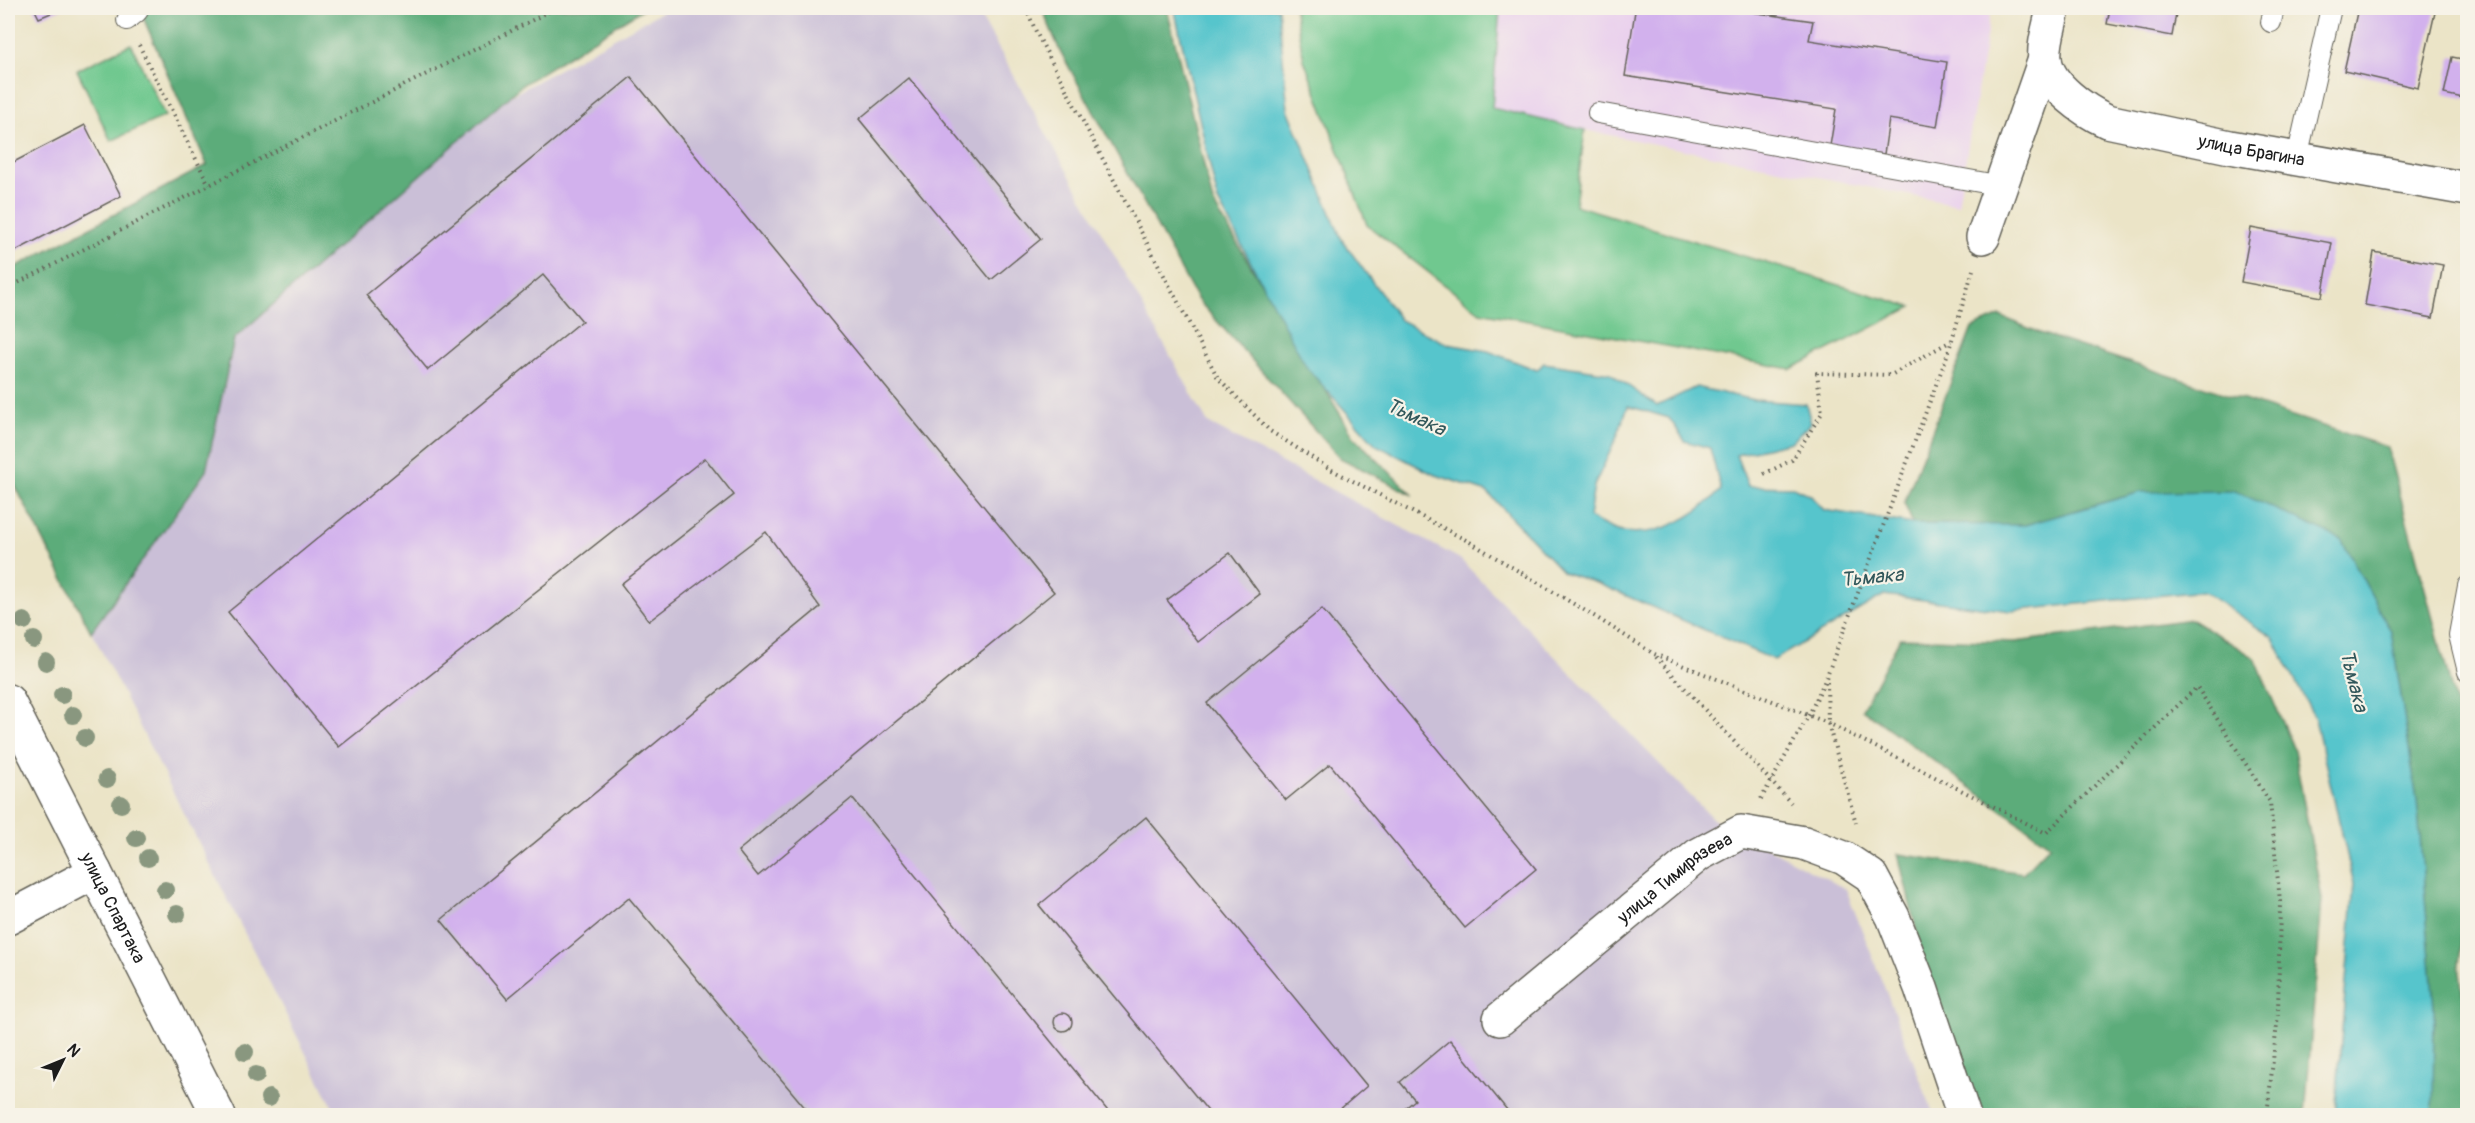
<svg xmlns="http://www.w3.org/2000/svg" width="2475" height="1123" font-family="Pangolin,sans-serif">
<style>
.built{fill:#ead1ed}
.industrial{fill:#cabfd7}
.green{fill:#6fc88f;stroke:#467256;stroke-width:1.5}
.forest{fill:#5bac7a;stroke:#3c644b;stroke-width:1.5}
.water{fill:#57c5cc;stroke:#3a7074;stroke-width:1.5;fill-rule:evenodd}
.building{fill:#d2b1ed}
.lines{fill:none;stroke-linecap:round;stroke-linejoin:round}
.service-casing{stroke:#646258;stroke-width:22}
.minor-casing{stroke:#646258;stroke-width:36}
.tertiary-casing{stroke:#646258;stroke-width:36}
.secondary-casing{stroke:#646258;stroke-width:36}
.path{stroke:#646258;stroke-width:4;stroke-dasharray:1.5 4.5;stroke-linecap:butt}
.service{stroke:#fff;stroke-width:20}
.minor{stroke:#fff;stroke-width:33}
.tertiary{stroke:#fff;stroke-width:33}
.secondary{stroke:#fff;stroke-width:33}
.tree{fill:#89977f}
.labels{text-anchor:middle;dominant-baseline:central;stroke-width:4.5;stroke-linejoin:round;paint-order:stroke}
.street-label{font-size:18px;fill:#1c1c1c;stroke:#f7f3e8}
.water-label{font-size:20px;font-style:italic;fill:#31575a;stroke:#f7f3e8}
</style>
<rect width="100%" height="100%" fill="#f7f3e8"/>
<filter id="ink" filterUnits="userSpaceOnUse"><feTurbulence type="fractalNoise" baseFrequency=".0167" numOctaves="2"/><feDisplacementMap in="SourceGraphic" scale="12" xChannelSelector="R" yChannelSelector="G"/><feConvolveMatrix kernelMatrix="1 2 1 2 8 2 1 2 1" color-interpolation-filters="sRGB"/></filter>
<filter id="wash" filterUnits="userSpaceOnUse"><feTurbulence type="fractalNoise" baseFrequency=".008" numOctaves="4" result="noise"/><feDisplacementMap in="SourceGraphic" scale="24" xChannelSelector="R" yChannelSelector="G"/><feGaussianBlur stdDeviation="1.35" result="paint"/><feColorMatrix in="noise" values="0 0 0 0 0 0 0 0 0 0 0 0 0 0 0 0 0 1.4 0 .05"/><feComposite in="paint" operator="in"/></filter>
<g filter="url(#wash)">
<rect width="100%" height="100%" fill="#ebe4c7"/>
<path class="built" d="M1500,8H1991L1958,205L1585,130L1492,109Z"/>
<path class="industrial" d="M668,8H976L1208,423L1460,559L1713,819L1846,889L1934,1115H337L8,467V377Z"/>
<g class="green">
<path d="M1294,8H1500L1492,108L1585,130L1575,205L1912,307L1791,369L1480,312L1367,225L1304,60Z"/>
<path d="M131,44L165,116L111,141L77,70Z"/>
</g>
<g class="forest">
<path d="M139,8H644L522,85L234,339L206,471L91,632L8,472V271L207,165Z"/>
<path d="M1042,8H1167L1213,203L1354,437L1413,495L1340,458L1197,299L1059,49Z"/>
<path d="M2000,316L2040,333L2387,447L2467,746L2468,869L2459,965L2468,1035L2467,1115H2433L2434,1008L2417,800L2391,631L2341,539L2141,492L2025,525L1913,524L1904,503L1972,328Z"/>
<path d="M2192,619L2255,658L2294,750L2322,899L2305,1115H1975L1928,980L1898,854L2023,873L2050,845L1862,709L1900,638L2015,642Z"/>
</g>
<path class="water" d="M1174,8H1278L1288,109L1342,240L1400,320L1447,344L1488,351L1537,370L1544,363L1610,373L1657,406L1696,387L1754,400L1806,404L1811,423L1791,442L1736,455L1748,486L1793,487L1810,495L1824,510L1913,524L2025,525L2141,492L2235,491L2341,539L2391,631L2417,800L2434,1008L2433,1115H2335L2354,884L2315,719L2273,638L2203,591L2011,611L1884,595L1774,660L1599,584L1563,572L1487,492L1433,474L1376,445L1307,368L1218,201ZM1628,406L1669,418L1685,441L1710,448L1721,490C1696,516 1661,537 1623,532C1612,531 1598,522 1589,517L1594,486L1616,439Z"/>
<g id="blocks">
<g class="building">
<path d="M34,8H63L39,18Z"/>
<path d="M1623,8H1723L1813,21L1809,40L1947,62L1937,127L1889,119L1884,154L1830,146L1836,109L1625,76L1635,11Z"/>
<path d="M2110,8H2177L2172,36L2107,24Z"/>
<path d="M2358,8H2436L2418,88L2344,71Z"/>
<path d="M2452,57L2468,60V99L2444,94Z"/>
<path d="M631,77L1054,592L738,851L758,876L852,798L1112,1116H812L629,898L507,999L441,920L820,607L766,532L649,621L621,584L734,495L705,458L339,747L228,612L582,321L543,275L428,370L366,295Z"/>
<path d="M909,78L1041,239L991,280L859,119Z"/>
<path d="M85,125L121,196L8,255V165Z"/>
<path d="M2251,228L2332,243L2322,297L2241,282Z"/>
<path d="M2374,252L2443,265L2433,318L2365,305Z"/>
<path d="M1230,553L1260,594L1198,642L1167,600Z"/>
<path d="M1322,609L1536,869L1465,928L1330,764L1286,800L1207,703Z"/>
<path d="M1146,817L1367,1086L1332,1116H1212L1039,905Z"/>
<circle cx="1063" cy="1022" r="9"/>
<path d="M1450,1040L1512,1116H1396L1415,1100L1400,1082Z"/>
</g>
</g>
</g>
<g filter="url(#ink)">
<use href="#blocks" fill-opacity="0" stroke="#646258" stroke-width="1.5"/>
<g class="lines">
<g class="service-casing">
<g id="service">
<path d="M127,20L137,12L138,8"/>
<path d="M2271,22L2274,8"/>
<path d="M1598,113L2002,186"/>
<path d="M2297,158L2331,8"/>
<path d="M2468,586L2459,635L2468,672"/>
</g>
</g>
<g class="minor-casing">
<g id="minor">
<path d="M1983,237L2045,59"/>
<path d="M8,918L95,872"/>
<path id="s1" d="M1500,1019L1698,855L1741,832L1804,843L1844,858L1871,876L1893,917L1921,988L1964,1116"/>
</g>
</g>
<g class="tertiary-casing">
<g id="tertiary">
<path id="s2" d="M2053,8C2051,23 2043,43 2045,59C2048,86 2085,111 2107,121L2230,147L2468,189"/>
</g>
</g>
<g class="secondary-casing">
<g id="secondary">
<path id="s3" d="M8,701L219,1116"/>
</g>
</g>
<g class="path">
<path d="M1026,8L1037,34L1218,378L1270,431L1330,469L1468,541L1594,616L1654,654L1828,723L2046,833L2197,687L2270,802L2280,901L2278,1014L2267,1116"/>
<path d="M139,45L209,185"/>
<path d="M8,288L556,8"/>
<path d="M1764,474L1792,460L1822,413L1817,373L1891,375L1951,341"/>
<path d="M1656,657L1791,803"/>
<path d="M1827,682L1828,723L1856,823"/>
<path d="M1761,799L1809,715L1826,678L1948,353L1973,270"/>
</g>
<use href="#service" class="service"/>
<use href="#minor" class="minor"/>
<use href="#tertiary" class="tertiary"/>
<use href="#secondary" class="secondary"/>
</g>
<g class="tree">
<circle cx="24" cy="621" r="9"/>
<circle cx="34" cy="640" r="9"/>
<circle cx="46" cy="662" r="9"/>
<circle cx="62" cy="695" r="9"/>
<circle cx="73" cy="715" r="9"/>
<circle cx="85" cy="738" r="9"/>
<circle cx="107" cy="779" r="9"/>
<circle cx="121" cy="804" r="9"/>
<circle cx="136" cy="838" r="9"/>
<circle cx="148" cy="858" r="9"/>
<circle cx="165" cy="890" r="9"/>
<circle cx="177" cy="914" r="9"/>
<circle cx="245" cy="1052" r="9"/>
<circle cx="256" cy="1075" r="9"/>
<circle cx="269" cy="1098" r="9"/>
</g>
</g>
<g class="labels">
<g class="street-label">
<text stroke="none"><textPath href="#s2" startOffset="290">улица Брагина</textPath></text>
<text stroke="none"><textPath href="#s1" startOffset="225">улица Тимирязева</textPath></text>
<text stroke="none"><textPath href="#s3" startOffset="232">улица Спартака</textPath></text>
</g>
<g class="water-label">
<text transform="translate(1416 417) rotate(25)">Тьмака</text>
<text transform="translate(1872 577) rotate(-5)">Тьмака</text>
<text transform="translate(2354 681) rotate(76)">Тьмака</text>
</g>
</g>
<rect width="2475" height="1123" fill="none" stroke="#f7f3e8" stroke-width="30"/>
<g transform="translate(63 1060) rotate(47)" stroke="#f7f3e8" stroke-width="4.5" paint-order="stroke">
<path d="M0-4.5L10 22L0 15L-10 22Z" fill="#1c1c1c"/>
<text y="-9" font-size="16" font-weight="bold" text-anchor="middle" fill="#1c1c1c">N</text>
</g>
</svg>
